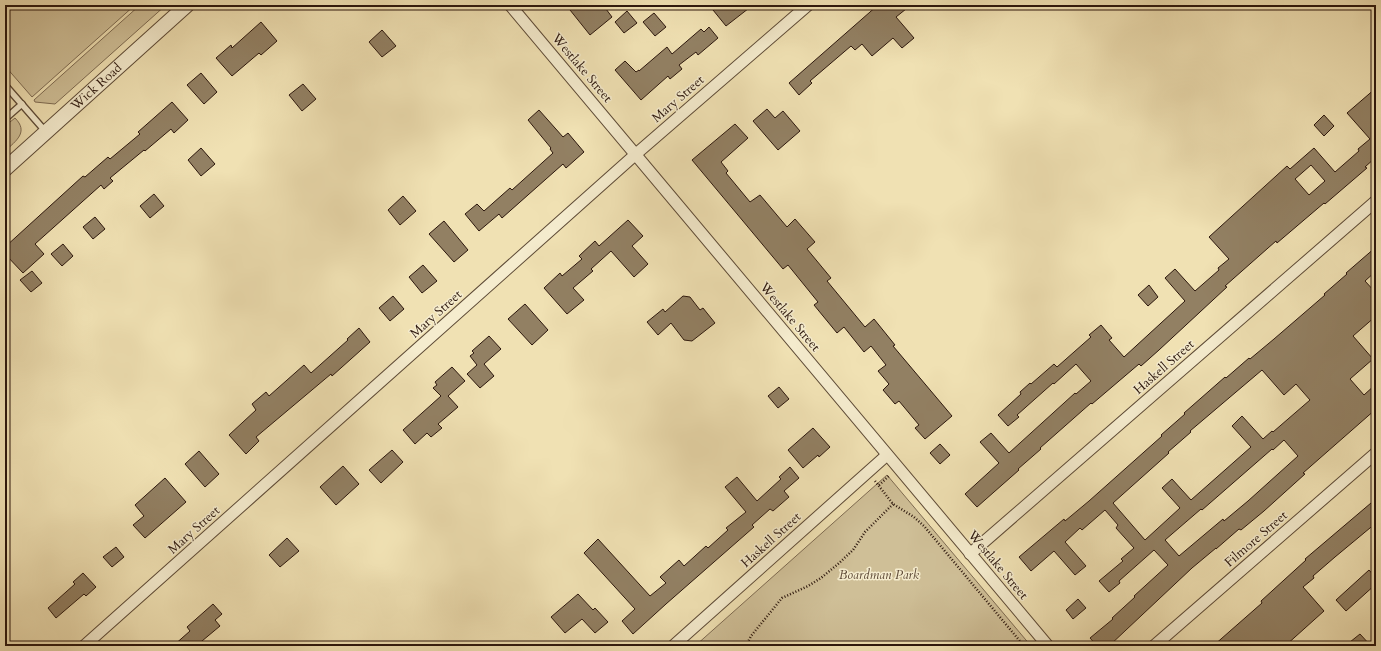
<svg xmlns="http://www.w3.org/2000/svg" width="1381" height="651" font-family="Cardo,serif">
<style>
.green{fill:#cfbf97;stroke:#7e6b52}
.building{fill:#928063;stroke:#2c170d;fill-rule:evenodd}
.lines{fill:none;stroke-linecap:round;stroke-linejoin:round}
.service-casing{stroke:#5d4a36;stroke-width:8}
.minor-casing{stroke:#5d4a36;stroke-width:13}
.tertiary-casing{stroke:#5d4a36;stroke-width:16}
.path{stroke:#2c170d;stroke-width:2.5;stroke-dasharray:1 2;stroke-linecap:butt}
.service{stroke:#f5ecce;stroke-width:5.5}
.minor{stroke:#f5ecce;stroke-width:11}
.tertiary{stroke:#f5ecce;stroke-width:14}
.labels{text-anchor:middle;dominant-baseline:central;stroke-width:3;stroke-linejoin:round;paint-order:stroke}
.street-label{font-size:13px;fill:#2c170d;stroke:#f5ecce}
.park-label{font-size:13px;font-style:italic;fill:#5d4936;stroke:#f5ecce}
</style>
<rect width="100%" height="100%" fill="#f0e1b3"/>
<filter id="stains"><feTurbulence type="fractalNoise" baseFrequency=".005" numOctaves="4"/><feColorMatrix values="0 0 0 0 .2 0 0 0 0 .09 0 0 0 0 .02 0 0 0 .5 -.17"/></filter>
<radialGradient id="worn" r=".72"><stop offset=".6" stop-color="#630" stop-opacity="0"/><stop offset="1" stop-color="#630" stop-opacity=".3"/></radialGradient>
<g class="green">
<path d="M5,5H135L32,97L5,66Z"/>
<path d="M140,5H166L55,104L35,102L34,100Z"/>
<path d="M15,118C29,132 16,141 5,151V126Z"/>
<path d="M887,475L1031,646H695Z"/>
</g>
<g class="building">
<path d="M566,5H603L612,17L590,35Z"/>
<path d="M719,5H753L726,26L713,10Z"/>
<path d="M878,5H911L896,17L914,38L902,48L893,38L872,56L862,44L855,50L851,46L810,81L812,83L799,95L789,83Z"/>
<path d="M627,11L637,23L624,33L615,22Z"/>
<path d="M654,13L666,27L655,36L643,22Z"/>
<path d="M261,22L277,41L261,55L259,53L232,76L216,58L231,45L232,48Z"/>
<path d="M709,27L718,38L698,55L696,52L679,65L682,69L670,79L668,76L641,100L615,70L625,61L636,72L639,70V71L667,47L672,54L701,29L704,32Z"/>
<path d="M382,30L396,46L382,57L369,42Z"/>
<path d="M201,73L217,92L204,104L187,85Z"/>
<path d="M303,84L316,99L302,111L289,95Z"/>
<path d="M1376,88V157L1365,167L1367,168L1325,204L1324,203L1277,243L1276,241L1225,286L1227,287L1159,350L1141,366L1139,364L1092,404L1091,403L1040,448L1041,449L1018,469L1019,470L977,507L965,494L999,463L980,442L991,433L1009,453L1075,393L1076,394L1091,381L1076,364L1054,384L1053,383L1017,415L1019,417L1008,426L998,415L1021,394L1020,392L1030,383L1031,384L1054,364L1057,367L1091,337L1089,335L1101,325L1112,338L1109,340L1124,357L1185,301L1165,278L1175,269L1195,291L1219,270L1218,268L1229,259L1209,237L1287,166L1290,169L1314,148L1335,172L1359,151L1358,149L1370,139L1347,113ZM1311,165L1325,181L1309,195L1295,179Z"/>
<path d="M172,102L188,120L174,133L171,129L145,151L144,150L110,178L113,181L104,189L101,185L35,244L44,254L23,273L5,254V247L83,176L85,177L108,157L110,159L140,134L138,132Z"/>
<path d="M767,109L775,118L783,111L800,131L778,150L753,121Z"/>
<path d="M539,110L563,137L568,133L584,152L566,168L563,164L502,218L499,214L479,231L465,214L477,204L484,211L510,188L512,190L553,153L550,149L551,148L528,120Z"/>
<path d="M1324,115L1334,126L1324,136L1314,125Z"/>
<path d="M735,124L748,138L721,162L728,171L726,173L750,202L760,195L787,227L795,219L815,242L807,249L831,278L827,281L865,327L874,319L895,345L893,346L952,416L925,439L915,428L919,425L899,401L895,404L883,390L889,384L878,371L886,365L871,346L864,352L844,327L837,333L814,305L818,302L788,265L783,269L692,160Z"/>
<path d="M201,148L215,164L201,176L188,160Z"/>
<path d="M154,194L164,206L150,218L140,206Z"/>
<path d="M403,196L416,211L400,225L388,210Z"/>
<path d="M95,217L105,229L93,239L83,227Z"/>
<path d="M628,220L643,236L632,246L648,264L634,277L611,251L591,269L593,271L573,288L584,300L567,314L544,288L560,273L562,276L582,259L579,256L595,241L599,246Z"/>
<path d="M444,221L468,250L454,262L429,234Z"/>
<path d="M63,244L73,256L62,266L51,254Z"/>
<path d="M1376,247V271L1365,281L1376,293V316L1353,336L1373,359L1350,379L1364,395L1376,384V409L1303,473L1305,474L1264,511L1241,530L1239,529L1216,549V548L1192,568L1109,646H1097L1090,638L1113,619L1112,618L1135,597L1134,596L1168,565L1154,550L1119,581L1120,583L1109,592L1099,581L1123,561L1121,559L1134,548L1116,528L1118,525L1105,510L1082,530L1080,528L1065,542L1086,566L1075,575L1054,551L1031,571L1019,557L1064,519L1065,521L1089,501L1162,436L1161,435L1185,414L1184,413L1225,377L1226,378L1249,358L1250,359L1274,339L1325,295L1324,294L1347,274L1346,273ZM1262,370L1284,395L1296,384L1310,400L1273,432L1272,431L1263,439L1242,416L1232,426L1251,447L1191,500L1172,479L1162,488L1180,508L1145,540L1113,503L1169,453L1168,452L1191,432L1190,431ZM1284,440L1298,456L1248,501L1224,521L1223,519L1179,556L1165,540L1201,509L1202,510L1272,449L1273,450Z"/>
<path d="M423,265L437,281L422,293L409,277Z"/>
<path d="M32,271L42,283L31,292L20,280Z"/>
<path d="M1149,285L1158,297L1148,306L1138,295Z"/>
<path d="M393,296L404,309L390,321L379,308Z"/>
<path d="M683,296L690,297L700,310L703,308L715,323L692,341L684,340L671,323L658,335L647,322L663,309L665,312Z"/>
<path d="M525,304L548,330L532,345L508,319Z"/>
<path d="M359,328L370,342L332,376L331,374L256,437L259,441L246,454L229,435L256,410L252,404L266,392L269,396L304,365L311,373L348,340L347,339Z"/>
<path d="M489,336L501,349L484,364L494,376L480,388L467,374L477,365L470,356L474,353L472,351Z"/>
<path d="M452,367L465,381L448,396L458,407L438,424L442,428L431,437L427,433L415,444L403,430L441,396L433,388L437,385L435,382Z"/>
<path d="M779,387L789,399L778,408L768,396Z"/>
<path d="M813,428L830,447L819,457L818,455L803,468L788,450Z"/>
<path d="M940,444L950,455L940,464L930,453Z"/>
<path d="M392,450L403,462L381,483L369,470Z"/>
<path d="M199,451L219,474L205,487L185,464Z"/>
<path d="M343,466L359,484L336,505L320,487Z"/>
<path d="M790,467L799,478L784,491L789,497L773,511L770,509L752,525L754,527L666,604L633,634L622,621L635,609L584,553L598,539L650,596L666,583L660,577L679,560L684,566L706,546L708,548L728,530L726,528L746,512L725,487L737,477L757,501L781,479L779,477Z"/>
<path d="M165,478L186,502L145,538L133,525L144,516L135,505Z"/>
<path d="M1371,503L1376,509V523L1335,557L1313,576L1314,578L1303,587L1324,611L1285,646H1213L1262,603L1261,601L1306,560L1305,559Z"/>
<path d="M287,538L299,551L280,567L269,555Z"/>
<path d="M116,547L124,557L112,567L103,557Z"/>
<path d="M1369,570L1376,578V584L1346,611L1336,600Z"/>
<path d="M83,573L96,587L86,596L84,594L56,618L48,608L75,584L73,582Z"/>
<path d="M578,594L593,610L595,608L608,622L595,633L582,619L565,633L551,617Z"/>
<path d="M1078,599L1086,608L1073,619L1066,610Z"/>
<path d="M213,604L222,614L215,620L220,626L196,646H173L190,631L187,627Z"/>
<path d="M1360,634L1371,646H1345Z"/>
</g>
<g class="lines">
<g class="service-casing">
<g id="service">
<path d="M5,85L46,132"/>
<path d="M5,119L22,104"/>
</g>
</g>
<g class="minor-casing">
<g id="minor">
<path d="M510,5L1048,646"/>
<path d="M970,554L1376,201"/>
<path d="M84,646L636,154L808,5"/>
<path d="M673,646L887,455"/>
<path d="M1154,646L1376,453"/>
</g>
</g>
<g class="tertiary-casing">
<g id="tertiary">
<path id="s1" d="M5,169L187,5"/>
</g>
</g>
<g class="path">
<path d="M875,481L893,504L914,517L924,526L1024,646"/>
<path d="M879,485L890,475"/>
<path d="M746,646L751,636L782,598L808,586L821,578L838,564L853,550L865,532L893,504"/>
</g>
<use href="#service" class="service"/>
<use href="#minor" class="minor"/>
<use href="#tertiary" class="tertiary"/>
</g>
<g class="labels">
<g class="street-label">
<text transform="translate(582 68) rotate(50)">Westlake Street</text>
<text stroke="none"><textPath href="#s1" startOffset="123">Wick Road</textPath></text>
<text transform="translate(678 99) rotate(-41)">Mary Street</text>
<text transform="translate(436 314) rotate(-42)">Mary Street</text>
<text transform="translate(790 317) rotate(50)">Westlake Street</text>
<text transform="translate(1164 367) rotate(-41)">Haskell Street</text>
<text transform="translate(194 530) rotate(-42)">Mary Street</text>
<text transform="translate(1256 539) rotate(-41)">Filmore Street</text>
<text transform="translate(771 540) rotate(-42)">Haskell Street</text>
<text transform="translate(998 565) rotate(50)">Westlake Street</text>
</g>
<g class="park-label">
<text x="879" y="575">Boardman Park</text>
</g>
</g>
<rect width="1381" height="651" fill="none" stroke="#f0e1b3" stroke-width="20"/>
<rect x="6" y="6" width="1369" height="639" fill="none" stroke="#2c170d" stroke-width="2"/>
<rect x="10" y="10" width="1361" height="631" fill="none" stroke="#2c170d"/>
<rect width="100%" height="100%" filter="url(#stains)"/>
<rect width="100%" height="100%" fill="url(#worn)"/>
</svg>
